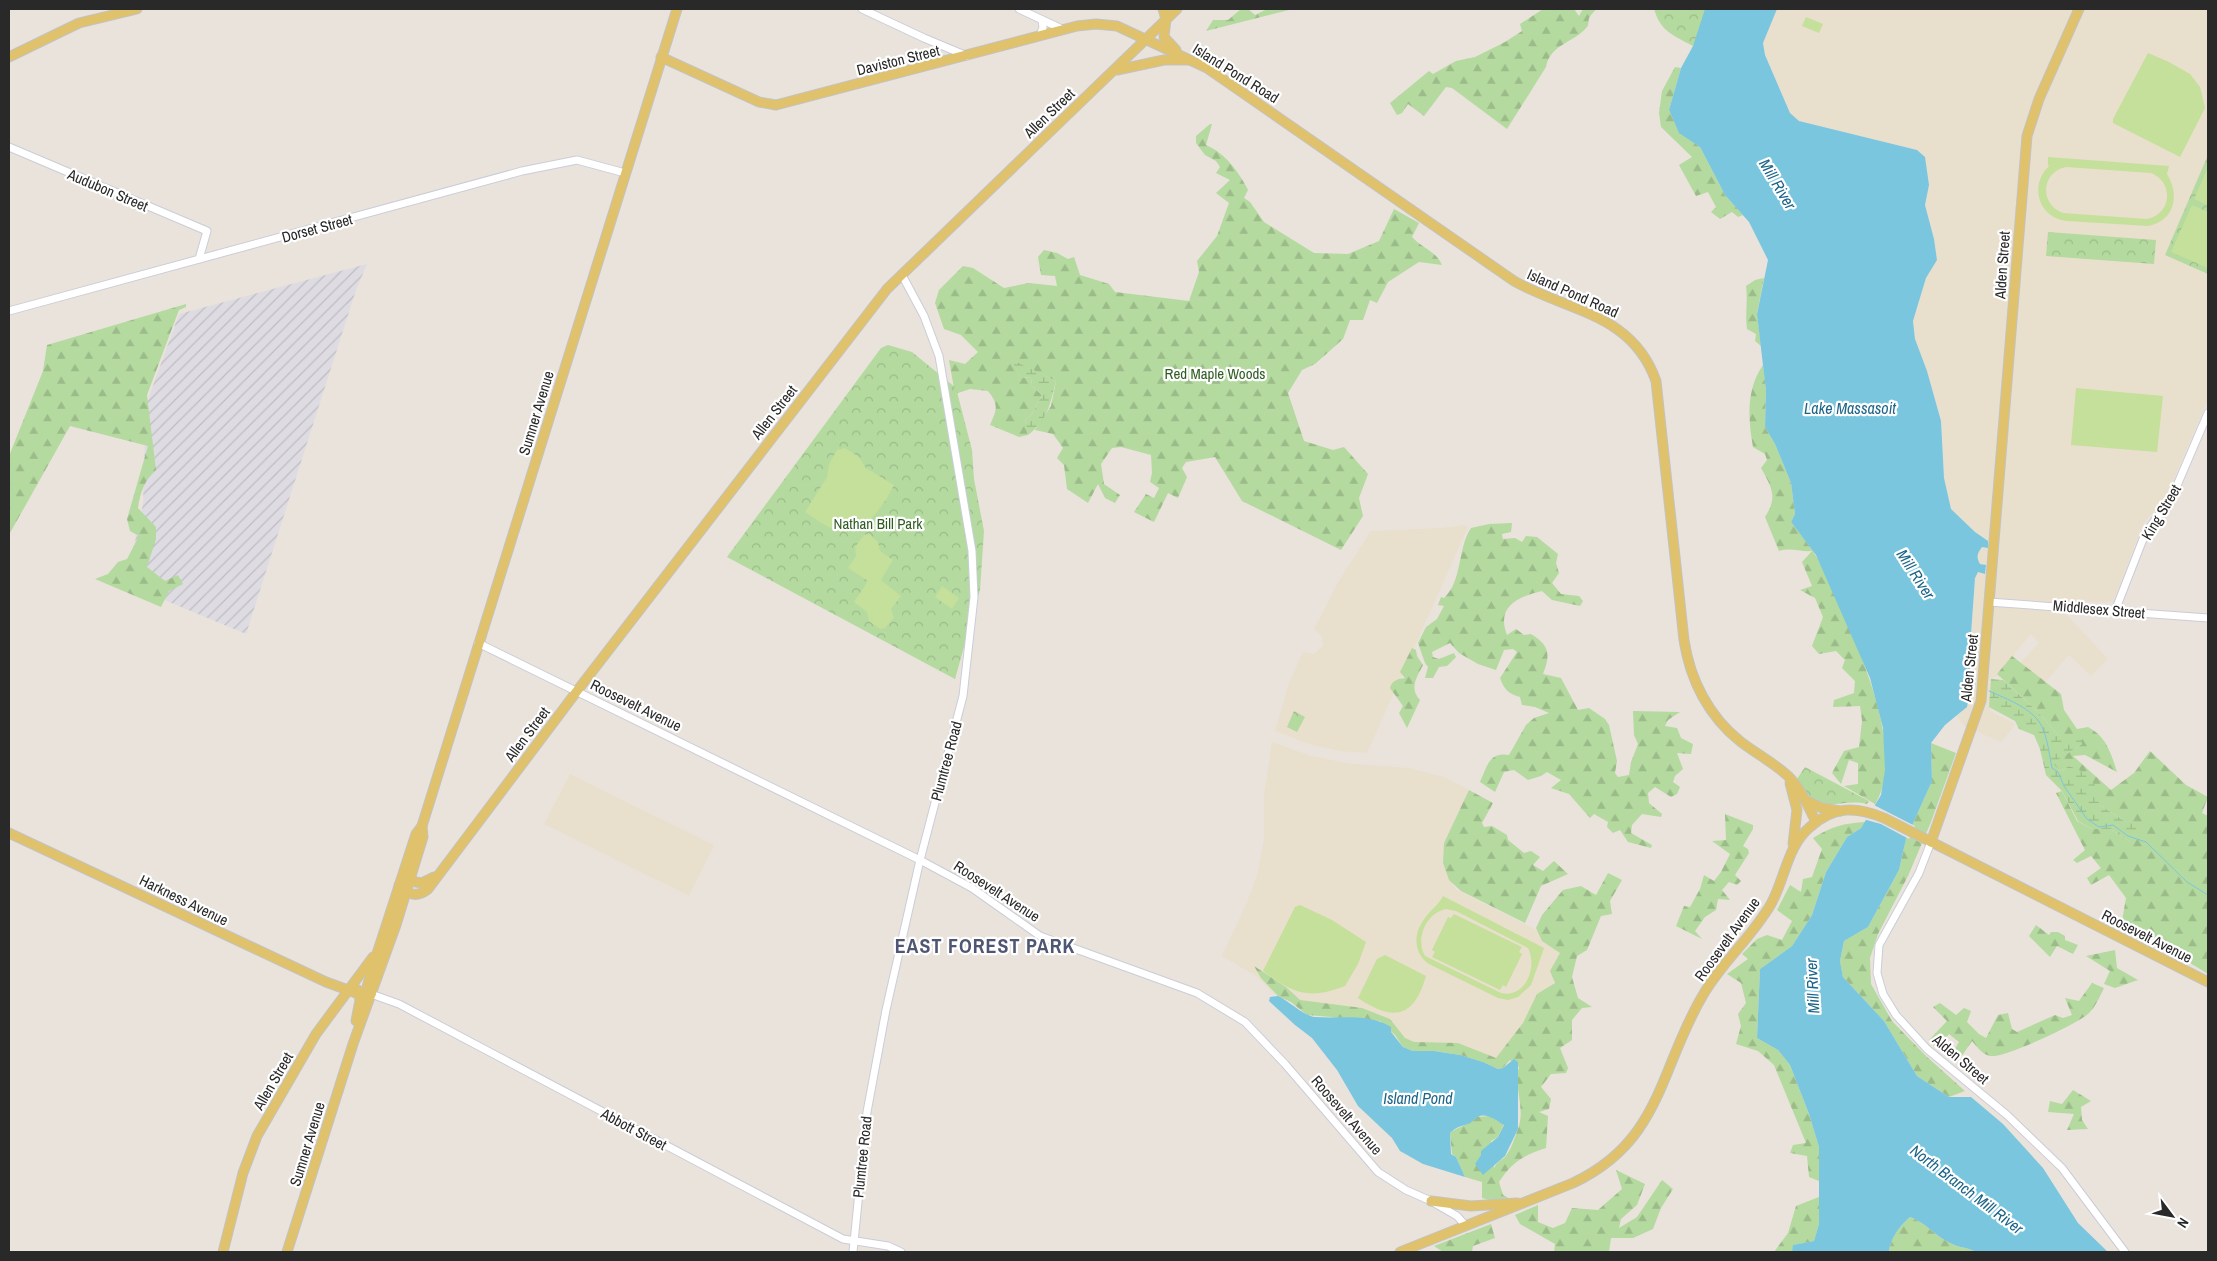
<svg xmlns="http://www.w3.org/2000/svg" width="2217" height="1261" font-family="'Archivo Narrow',sans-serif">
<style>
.industrial{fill:url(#industrial-furrows)}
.education{fill:#e9dfcd}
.forest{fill:url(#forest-firs)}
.wetland{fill:url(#wetland-marsh)}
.park{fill:url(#park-crowns)}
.pitch{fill:#c4e09b;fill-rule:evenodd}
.water{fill:#7bc6df}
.pier{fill:#e9e3dc}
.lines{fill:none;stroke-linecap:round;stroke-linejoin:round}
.stream{stroke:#7bc6df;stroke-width:1}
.minor-casing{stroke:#cacdd9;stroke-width:9}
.major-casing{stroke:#c3c3c3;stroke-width:11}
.minor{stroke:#fff;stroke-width:7}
.major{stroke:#dfc26b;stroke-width:9}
.labels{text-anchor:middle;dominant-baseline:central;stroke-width:4.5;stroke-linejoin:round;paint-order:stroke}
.street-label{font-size:15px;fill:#292929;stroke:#fff}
.park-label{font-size:15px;fill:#2f5c22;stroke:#fff}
.water-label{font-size:16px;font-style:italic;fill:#1d6588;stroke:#fff}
.district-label{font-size:20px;font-weight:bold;letter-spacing:1px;fill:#4f5674;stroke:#fff}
</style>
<defs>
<pattern id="industrial-furrows" width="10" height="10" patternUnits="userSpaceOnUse" patternTransform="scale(1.25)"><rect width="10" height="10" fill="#dedce2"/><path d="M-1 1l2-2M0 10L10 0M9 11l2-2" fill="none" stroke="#bebdc2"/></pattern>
<pattern id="forest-firs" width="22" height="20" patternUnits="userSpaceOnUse" patternTransform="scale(1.25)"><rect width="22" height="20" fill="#b4da9f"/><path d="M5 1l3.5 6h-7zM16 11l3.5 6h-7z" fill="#9bbb89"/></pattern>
<pattern id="wetland-marsh" width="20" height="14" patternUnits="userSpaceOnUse" patternTransform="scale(1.25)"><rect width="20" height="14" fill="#b4da9f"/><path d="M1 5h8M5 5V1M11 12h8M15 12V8" fill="none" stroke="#9bbb89"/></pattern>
<pattern id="park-crowns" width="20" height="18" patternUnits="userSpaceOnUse" patternTransform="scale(1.25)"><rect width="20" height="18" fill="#b4da9f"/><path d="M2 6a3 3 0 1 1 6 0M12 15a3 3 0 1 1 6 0" fill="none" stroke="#9bbb89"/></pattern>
</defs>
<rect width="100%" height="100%" fill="#e9e3dc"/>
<path class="industrial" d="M367,264L356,290L246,634L126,584L143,504L146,405L179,314Z"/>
<g class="education">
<path d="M1777,9H2208V400L2166,497L2143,524L2113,602L2068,601L2066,614L2108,659L2091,676L2069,655L2042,686L2019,664L2039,643L2031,634L2015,653L2009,677H1994L1990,711L2015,724L2002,742L1965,727L1957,716L1967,707L1970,692V648L1975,578L1978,572L1985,574L1986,565L1980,564L1977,559V553L1988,542L1975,532L1951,509L1944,478L1941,421L1927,371L1915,339L1913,321L1919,301L1926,278L1937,260L1934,239L1925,205L1929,185L1917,150L1799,121L1790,113L1765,55L1763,42Z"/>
<path d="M1464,525L1468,527L1367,753L1340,751L1312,745L1275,731L1289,683L1303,652L1314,654L1323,646L1322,636L1314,629L1340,579L1371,531L1442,528Z"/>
<path d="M1272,742L1311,756L1352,764L1409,768L1444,777L1469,790L1444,843L1443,863L1455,889L1571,947L1526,1039L1498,1069L1291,1002L1273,993L1256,976L1222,956L1247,902L1258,872L1264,839V795Z"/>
<path d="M570,774L714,845L689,896L544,824Z"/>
</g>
<g class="forest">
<path d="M1241,9H1248L1255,15L1267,9H1293L1206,31L1213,20H1228Z"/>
<path d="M1543,9H1574L1579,16L1583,9H1596C1594,12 1590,15 1589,19C1588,21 1589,25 1587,27C1574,43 1550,44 1546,67L1507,129L1452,88L1446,87L1424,116L1408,104L1402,113L1397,115L1390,103L1429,71L1433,74L1456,61L1475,57L1505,42L1522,31L1520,24Z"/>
<path d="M1675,67L1681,68L1669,110L1679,132L1700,147L1725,195L1743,215L1738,217L1732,212L1720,219L1711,212L1716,207L1708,192L1696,196L1679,165L1692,157L1661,127L1659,113L1662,91Z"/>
<path d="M1210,124H1212L1206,145C1225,153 1239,172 1248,190L1244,198L1250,202L1264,222L1314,253L1348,254L1379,241L1394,209L1419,223L1412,237C1422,248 1436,251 1442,265L1419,262L1388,282L1377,303L1370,300L1363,320H1350L1343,339L1315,364L1302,370L1288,393L1304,441L1333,450L1344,447L1368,474L1359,498L1363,516L1341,550L1242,501L1215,457L1186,462L1182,468L1187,477L1178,498L1168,493L1154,522L1134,512L1146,494L1154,498L1159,488L1150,482L1152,473L1151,455L1121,447L1112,448L1101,464L1104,484L1120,495L1115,503L1105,498L1098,484L1088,503L1067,489L1064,465L1057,458L1063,448L1053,434L1035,430L1051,406L1056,381L1012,360L1020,377L1031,378L1032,386L1042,395L1032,414L1025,420L1028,435L1019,437L990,425C997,409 999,405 988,391L970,389L955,394L949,360L965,364L978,352L961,335L944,329L935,303L939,290L963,266L973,268L1004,288L1029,283L1057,286L1055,276L1041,275L1038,257L1044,250L1057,253L1068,259L1074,257L1080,275L1109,284L1115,292L1189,301L1199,272L1197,261L1217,236L1229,203L1216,193L1230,180L1216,173L1220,167L1216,161L1205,155L1196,143V136Z"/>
<path d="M1764,278L1757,313L1761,346L1755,341L1756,334L1747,329C1745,314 1748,301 1746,286L1755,280Z"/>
<path d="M186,304V307L179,310L147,395L156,470C144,480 140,494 138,508L156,527V539L147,567L165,581L178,575L183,584L169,591L161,607L95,579L108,574L118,562L127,559L139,536L130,531L127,519L148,446L70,426L10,533L9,456L43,371L47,345Z"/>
<path d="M1763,365L1766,391L1765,427L1775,444L1791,483L1795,514L1791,522C1799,533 1809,544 1816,556C1826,572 1833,590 1840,607C1862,656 1906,754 1875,804L1844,786L1858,784V763L1849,760L1841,784L1832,773L1844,751L1859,747L1862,721L1860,706L1833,707L1834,700L1854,693L1855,681L1842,668L1845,660L1836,651L1819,654L1812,646L1823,617L1815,598L1800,590L1812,586L1802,562L1812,551C1799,552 1791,547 1779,551L1765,517C1778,497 1772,488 1761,468L1767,460L1765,454L1753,447C1748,419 1746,389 1763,365Z"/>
<path d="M1512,523L1511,532L1502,534L1503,539L1515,538L1522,542L1526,536L1537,537L1558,554L1556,563L1559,573L1552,583L1561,594L1579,596L1583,601L1580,606L1552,600L1542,591C1517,597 1496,607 1507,635L1516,629L1524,635L1531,634C1549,645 1551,654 1543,674L1561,678L1578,710L1589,708L1605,719L1609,725L1617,761L1615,773L1618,777L1629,775L1631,762L1638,744L1634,735L1633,711L1680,712L1668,720L1665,726L1677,728L1681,738L1693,744L1691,754L1677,753L1683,769L1675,776L1673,782L1680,787L1677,794L1671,797L1655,787L1648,793L1649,803L1662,814L1661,817L1642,814L1632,825L1631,833L1652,845L1651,848L1628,842L1620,830L1613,833L1607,827L1608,822L1594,814L1590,818L1569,794L1551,788L1561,780L1547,772L1541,776L1528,780L1514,770L1504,772L1495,792L1480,782C1487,767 1489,751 1509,755L1526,725L1534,718L1549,713L1535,707L1522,705L1520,697C1508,694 1504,689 1500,678L1517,652L1513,649L1504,650L1496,670L1478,664L1459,653L1450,643L1432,652L1433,657L1439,659L1454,653L1456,657L1447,666L1439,667L1433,678H1425L1428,667L1425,663L1418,643L1426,627L1437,619L1444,606L1438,605L1441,597L1444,598C1463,580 1457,549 1471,528L1489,524Z"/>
<path d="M1412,648L1416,650L1417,656L1423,665C1417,677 1409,688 1420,700L1407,728L1399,713L1403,706L1390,688C1392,680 1398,679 1405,678L1400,672Z"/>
<path d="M2012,656L2061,694L2064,710L2077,729L2088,727C2106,736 2111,753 2117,772L2085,755L2073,756L2111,790L2134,773L2150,751L2186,785L2208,797L2202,813L2208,816V974L2179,956L2158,939L2132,935L2105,922L2122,921L2126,898L2109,875L2091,885L2087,878L2101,868L2091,856L2077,863L2073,860L2085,850L2056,793L2062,791L2077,821L2092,829H2110L2129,841L2126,822L2100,805L2069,766L2060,771L2052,763L2082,744L2058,735L2036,710L1997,674Z"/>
<path d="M1931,743L1956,753L1931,822L1908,876L1878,934L1870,958L1871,984L1892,1021L1926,1056L1965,1091L1949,1097L1917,1076L1884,1021L1843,977L1840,961L1844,941L1868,927L1899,870L1906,839L1932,781Z"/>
<path d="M1469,790L1493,803L1482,823L1484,827L1492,826L1507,835L1508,840L1524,853L1531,851L1540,857L1533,865L1543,871L1554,861L1568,874L1541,886L1525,923L1461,891L1449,880L1443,863L1444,843Z"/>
<path d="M1725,814L1753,825V829L1743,846L1748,849L1749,853L1735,875L1741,881L1737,885L1729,882L1722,890L1730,900L1718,899L1716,910L1705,917L1695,931L1702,939L1676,926L1684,906L1690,907L1700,889L1704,875L1714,881L1721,872L1730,854L1712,841L1726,840Z"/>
<path d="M1865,822L1861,828L1847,837L1826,872L1812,915L1792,946L1760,969L1757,1038L1778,1050L1790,1065L1809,1114L1819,1147V1181L1809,1177L1807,1156L1790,1153L1793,1145L1806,1143L1774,1065L1758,1051L1736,1044L1741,1026L1738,1014L1746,1003L1741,983L1727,974L1748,959L1742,954L1757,939L1767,935L1782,940L1792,921L1777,910L1790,885L1801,892L1803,879L1812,877L1822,849L1813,838C1831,827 1844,823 1865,822Z"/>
<path d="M1608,873L1622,880L1610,901L1612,914L1601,916L1587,950L1577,956L1572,977L1578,998L1592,1007L1582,1008L1572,1020V1040L1560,1048L1568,1068L1566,1073L1551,1074L1541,1087L1551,1099L1549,1109L1539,1112L1548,1116L1546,1148C1524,1155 1512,1162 1499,1182L1503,1195L1512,1200L1493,1201L1482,1198V1182L1465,1177L1456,1157L1452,1154L1450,1133C1458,1127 1471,1123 1477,1117L1489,1116L1504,1124L1498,1137L1491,1141L1494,1168C1497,1162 1500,1161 1505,1157C1511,1150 1515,1137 1518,1129C1526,1108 1513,1087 1519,1067L1510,1060L1503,1068L1498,1069L1483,1062L1460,1055L1434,1051H1413L1403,1047L1395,1035L1380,1021L1307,1015L1291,1002L1278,996L1261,978L1254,966L1286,987L1300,1000L1362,1008L1390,1019L1405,1038L1414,1042L1458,1043L1496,1058L1523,1023L1537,994L1555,983L1550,971L1560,953L1542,941L1536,928L1542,915L1563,890L1581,886L1596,895Z"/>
<path d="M2036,925L2049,935L2051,932H2058L2065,936V940L2078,945L2073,954L2057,946L2050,957L2029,936Z"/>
<path d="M2115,950L2117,968L2138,980L2115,988L2104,984L2110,971L2086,956Z"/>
<path d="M2092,983L2104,988C2100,996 2095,1008 2088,1014C2075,1025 2005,1058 1990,1056C1982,1054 1977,1047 1972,1041L1957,1063L1950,1057L1959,1042L1949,1034L1937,1048L1929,1040L1947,1021L1933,1007L1940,1003L1956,1015L1964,1008L1971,1011L1967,1022L1979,1034L1986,1038L1998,1015L2008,1013L2012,1029L2017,1032L2055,1015L2063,1018L2072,1015L2065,998L2079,1001Z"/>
<path d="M2073,1090L2091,1101L2081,1107L2082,1120L2088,1129L2067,1130L2074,1114L2048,1112L2050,1101L2062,1104Z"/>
<path d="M1616,1170L1645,1184L1637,1205L1621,1219L1619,1228L1637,1217L1662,1180L1673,1189L1661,1208L1653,1229L1633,1238H1611L1609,1252H1554L1555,1244L1520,1224L1515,1215L1538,1205V1222L1553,1228L1565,1223L1572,1208L1598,1210L1622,1189Z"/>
<path d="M1819,1197V1224L1814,1241L1794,1245L1792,1252H1774L1788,1233L1796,1206Z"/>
<path d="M1910,1217C1925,1222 1935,1236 1950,1243C1958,1248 1968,1247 1976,1252H1889C1890,1238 1900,1226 1910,1217Z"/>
<path d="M1491,1224L1495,1238L1473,1246L1472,1252H1443L1434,1246Z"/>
</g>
<g class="wetland">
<path d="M1011,359L1056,381C1050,404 1048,420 1028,435L1025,420L1032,414L1042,395L1032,386L1031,378L1020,377Z"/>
<path d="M1991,679L2003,680L2036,710L2058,735L2081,740L2082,744L2053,763L2060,771L2069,766L2086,773L2102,795L2100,805L2126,822L2139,825L2129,841L2110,829H2092L2078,821L2062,791L2046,775L2040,749L2034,735L2019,729L2015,721L1989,707Z"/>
</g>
<g class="park">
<path d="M1654,9H1705L1707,14L1693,46C1673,35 1661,32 1654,9Z"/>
<path d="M2208,155V274L2165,255Z"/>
<path d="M2048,232L2156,240L2154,264L2046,256Z"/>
<path d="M888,345L912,352L956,388L972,450L974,479L984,531L980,590L955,679L727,557L881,348Z"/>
<path d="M1294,711L1305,717L1297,732L1287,727Z"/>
<path d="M1805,767L1869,801L1867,804C1838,797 1815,821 1797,779Z"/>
</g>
<g class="pitch">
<path d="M1806,17L1823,24L1819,33L1802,26Z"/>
<path d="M2148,53L2169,62L2190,74L2200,87L2205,108L2180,157L2113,123V119Z"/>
<path d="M2048,157L2169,166L2167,174C2180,195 2175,221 2148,226L2067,221C2038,218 2029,185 2049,166L2048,165ZM2066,167L2151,173C2174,182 2172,214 2147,219L2063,213C2039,204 2041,172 2066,167Z"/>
<path d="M2208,167V205L2194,199Z"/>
<path d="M2192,205L2208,212V268L2171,252Z"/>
<path d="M2076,388L2163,396L2157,452L2071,445Z"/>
<path d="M845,448L859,457L866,468L894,485C885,504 864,536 840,531C828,528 815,519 805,512L827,477L829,464L837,450Z"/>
<path d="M869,534L878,542L880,551L893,560L881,580L901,596L891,609L894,618L885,628L880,629L869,621L867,612L854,602L868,581L848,568L856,556L855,547L864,535Z"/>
<path d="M942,586L959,598L952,609L935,597Z"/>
<path d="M1443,896L1544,948L1531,985L1518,997L1508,1000L1498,998L1429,964C1413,953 1413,933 1425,918C1431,909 1438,906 1443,896ZM1446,909L1456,911L1528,948C1538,967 1525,999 1501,993L1425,956C1415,939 1426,913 1446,909Z"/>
<path d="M1300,905L1332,920L1366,942L1358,964L1345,986C1308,1000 1294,994 1263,971L1295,907Z"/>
<path d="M1454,914L1522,947L1519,952L1522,954L1506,987L1503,985L1500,990L1432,957L1435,952L1432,950L1448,917L1451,918Z"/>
<path d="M1385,955L1426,976C1414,1018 1393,1022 1358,998L1377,959Z"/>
</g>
<g class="water">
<path d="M1705,9H1777L1763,43L1765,55L1790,113L1799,121L1917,150L1925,157L1929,185L1925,205L1934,239L1937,260L1926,278L1919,301L1913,321L1915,339L1927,371L1941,421L1944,478L1951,509L1975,532L1988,541V548L1982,547C1977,554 1976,557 1980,564L1986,565L1985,574L1978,572L1975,578L1970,648V692L1967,707L1945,725L1931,743L1932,781L1906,839L1899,870L1868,927L1844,941L1840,961L1843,977L1884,1021L1917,1076L1949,1097H1971L2003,1124L2043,1168L2078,1223L2108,1252H1976C1968,1247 1958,1248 1950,1243C1935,1236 1925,1222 1910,1217C1900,1226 1890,1238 1889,1252H1792L1793,1245L1814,1241L1819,1224V1147L1809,1114L1790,1065L1778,1050L1757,1038L1760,969L1792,946L1812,915L1826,872L1847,837L1861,828L1881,795L1885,770L1883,728L1870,678L1816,555L1791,522L1795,514L1791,483L1775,444L1765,427L1766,391L1757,314L1768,260L1749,222L1725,195L1700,147L1679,133L1669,110L1681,68L1693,46Z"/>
<path d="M1278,996C1289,1001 1304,1016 1315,1017C1340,1019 1368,1013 1391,1027V1032L1403,1047L1413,1051H1434L1460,1055L1483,1062L1498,1069L1503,1068L1514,1059L1518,1062V1129L1505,1156L1483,1175L1475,1164L1481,1155V1151L1498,1137L1504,1125C1497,1121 1486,1112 1478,1117C1474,1119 1472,1123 1468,1124C1460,1126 1457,1127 1450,1133L1451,1154L1456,1157L1465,1177L1423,1164L1400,1151L1392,1138L1358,1106L1337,1070L1312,1038L1295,1025L1269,1001L1270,997Z"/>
</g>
<path class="pier" d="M1872,804L1915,826L1909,839L1881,824L1863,819Z"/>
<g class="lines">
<g class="stream">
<path d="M1970,681L1975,684"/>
<path d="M1989,691C2004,698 2025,705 2037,719C2047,730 2049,754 2052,768L2058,772L2064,786L2087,819L2099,827L2113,825L2128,836L2146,842L2187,882L2208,895"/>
</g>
<g class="minor-casing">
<g id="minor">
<path d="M862,9L924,38L967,56"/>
<path d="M1019,9L1062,29"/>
<path d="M1040,35L1043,28L1042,20"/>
<path d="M9,147L207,231L199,259"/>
<path d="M9,311L522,171L577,160L625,173"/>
<path d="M1989,602L2208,618"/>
<path d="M2115,611L2145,534L2172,497L2208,413"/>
<path d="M478,643L920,860L972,888L1040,936L1197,993L1245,1022L1285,1064L1378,1172L1406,1190L1431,1201L1457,1216L1466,1226"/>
<path d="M1931,842L1919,873L1879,945L1877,973L1883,994L1896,1015L1927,1049L2007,1115L2062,1168L2125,1252"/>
<path d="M371,994L399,1004L843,1239L888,1246L901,1252"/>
<path d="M853,1252L867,1112L886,1010L920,860L963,696L974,597L972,551L939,356L924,316L902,275"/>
</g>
</g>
<g class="major-casing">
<g id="major">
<path d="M1163,9L1166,19L1164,37L1176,50"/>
<path d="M9,57L79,23L137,9"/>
<path d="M661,57L759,102L776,105L1077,26L1096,24L1117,26L1207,68L1514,281C1569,312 1632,313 1656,381L1684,640C1690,680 1709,717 1741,742C1757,754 1774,763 1788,776C1801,789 1808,806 1816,822"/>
<path d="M1117,70L1164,60H1188"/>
<path d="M1790,783L1797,810L1793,844"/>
<path d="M1805,800L1822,808L1840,811"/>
<path d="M9,833L326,982L359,994H371"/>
<path d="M1931,842L1981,701L2027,136L2039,99L2079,9"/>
<path d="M404,883L410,881L422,883L434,877"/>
<path d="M399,885C408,895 417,898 428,889L577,691L887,289L1177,9"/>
<path d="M371,994L367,987L373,966L416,834L422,826L677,9"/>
<path d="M356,1021L360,1000L358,990"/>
<path d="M1431,1201L1471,1206L1517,1203"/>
<path d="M223,1252L243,1173L257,1136L316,1034L373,957"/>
<path d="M287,1252L353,1044L396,925L423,837L422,826"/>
<path d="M1400,1252L1573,1183C1662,1141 1659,1069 1703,995C1722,962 1752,937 1771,904C1785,879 1787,846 1810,827C1834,806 1856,806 1884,818L2208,982"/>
</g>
</g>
<use href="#minor" class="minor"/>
<use href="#major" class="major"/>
</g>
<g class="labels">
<g class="street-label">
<text transform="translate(898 60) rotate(-14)">Daviston Street</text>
<text transform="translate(1236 73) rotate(32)">Island Pond Road</text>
<text transform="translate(1049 113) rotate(-44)">Allen Street</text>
<text transform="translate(108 190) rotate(23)">Audubon Street</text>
<text transform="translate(317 228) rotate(-15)">Dorset Street</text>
<text transform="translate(2002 265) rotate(-86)">Alden Street</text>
<text transform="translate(1573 293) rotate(24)">Island Pond Road</text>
<text transform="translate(774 412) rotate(-52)">Allen Street</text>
<text transform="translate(536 413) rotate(-73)">Sumner Avenue</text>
<text transform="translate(2161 512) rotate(-59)">King Street</text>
<text transform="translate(2099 609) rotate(5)">Middlesex Street</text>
<text transform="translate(1969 668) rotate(-84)">Alden Street</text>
<text transform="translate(636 705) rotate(26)">Roosevelt Avenue</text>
<text transform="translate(527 734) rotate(-53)">Allen Street</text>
<text transform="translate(946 761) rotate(-75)">Plumtree Road</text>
<text transform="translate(997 891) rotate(33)">Roosevelt Avenue</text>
<text transform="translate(184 900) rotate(26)">Harkness Avenue</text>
<text transform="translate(2147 936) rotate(27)">Roosevelt Avenue</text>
<text transform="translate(1727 939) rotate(-54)">Roosevelt Avenue</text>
<text transform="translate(1961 1059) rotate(40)">Alden Street</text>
<text transform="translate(273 1081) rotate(-60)">Allen Street</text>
<text transform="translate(1347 1115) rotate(49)">Roosevelt Avenue</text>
<text transform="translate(634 1129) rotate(28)">Abbott Street</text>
<text transform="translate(307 1144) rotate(-73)">Sumner Avenue</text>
<text transform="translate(862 1157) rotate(-84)">Plumtree Road</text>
</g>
<g class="park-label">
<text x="1215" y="373">Red Maple Woods</text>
<text x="878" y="523">Nathan Bill Park</text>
</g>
<g class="water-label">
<text transform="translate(1778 184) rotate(59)">Mill River</text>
<text x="1850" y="408">Lake Massasoit</text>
<text transform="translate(1916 574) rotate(57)">Mill River</text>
<text transform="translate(1812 986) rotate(-93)">Mill River</text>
<text x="1418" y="1098">Island Pond</text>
<text transform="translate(1967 1189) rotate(37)">North Branch Mill River</text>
</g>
<g class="district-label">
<text x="985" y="945">EAST FOREST PARK</text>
</g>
</g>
<rect width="2217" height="1261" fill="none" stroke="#292929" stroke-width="20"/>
<g transform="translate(2172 1216) rotate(122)" stroke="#ffffff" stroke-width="4" paint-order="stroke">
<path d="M0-4L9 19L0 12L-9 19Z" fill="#292929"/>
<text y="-8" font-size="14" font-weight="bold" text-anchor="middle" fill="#292929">N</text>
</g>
</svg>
